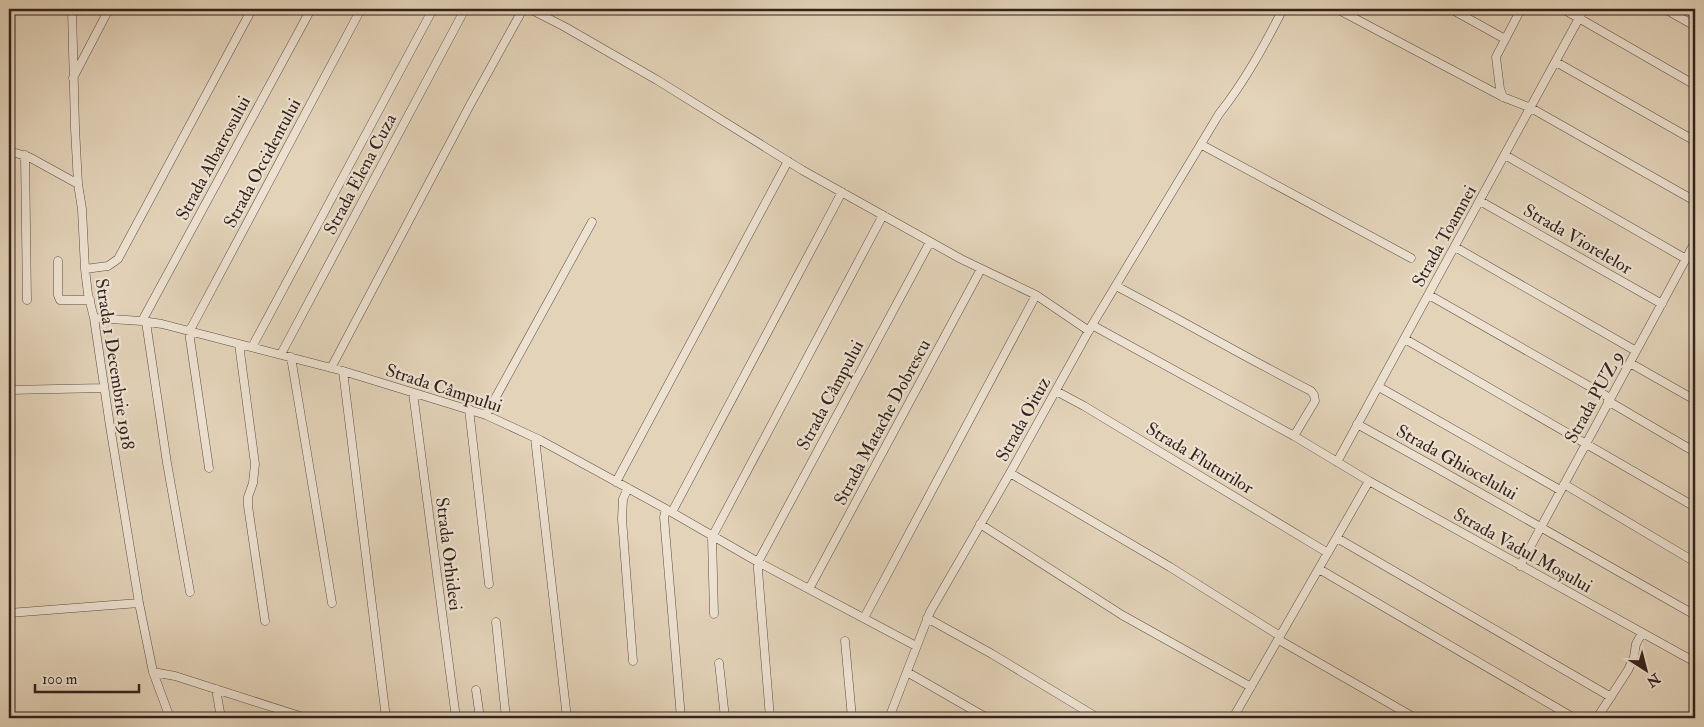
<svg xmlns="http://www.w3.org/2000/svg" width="1704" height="727" font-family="'IM FELL Double Pica',serif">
	<rect width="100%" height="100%" fill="#e3d3b9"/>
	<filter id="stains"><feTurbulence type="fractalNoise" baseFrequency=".004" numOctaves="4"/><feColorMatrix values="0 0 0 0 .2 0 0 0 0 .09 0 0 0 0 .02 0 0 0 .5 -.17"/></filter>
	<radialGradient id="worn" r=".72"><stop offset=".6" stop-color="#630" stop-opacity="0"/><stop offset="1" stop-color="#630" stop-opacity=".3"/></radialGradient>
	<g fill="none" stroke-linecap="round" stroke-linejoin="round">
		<g stroke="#5f4f44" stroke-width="9">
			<path id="street" d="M 72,9 L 75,128 L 78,184 L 82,209 L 85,269 L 88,294 L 94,318 L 110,426 L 139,603 L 153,672 L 170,718
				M 530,9 L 565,27 L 657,80 L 802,170 L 961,259 L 1036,295 L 1089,331
				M 1337,9 L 1503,97 L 1531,108 L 1695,201
				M 1451,9 L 1505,39
				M 1563,9 L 1695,85
				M 1665,9 L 1695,26
				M 1556,62 L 1695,141
				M 73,78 L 109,9
				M 1503,97 L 1500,89 L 1496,57 L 1521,9
				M 1202,145 L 1411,258
				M 9,151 L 29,157 L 78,184
				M 25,155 L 27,300
				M 1505,155 L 1686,259
				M 1480,201 L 1662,304
				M 1455,247 L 1636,351
				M 58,261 L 58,295 L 60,300 L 90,300
				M 85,269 L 108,266 L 118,259 L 252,9
				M 1116,286 C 1181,320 1245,357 1311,391 L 1314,395 L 1315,401 L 1294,436
				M 1429,295 L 1610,398
				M 94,318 L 142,321 L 162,324 L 343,371 L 486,415 L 540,440 L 666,509 L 758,562 L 916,646
				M 142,321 L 311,9
				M 146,322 L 167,463 L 190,592
				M 1092,325 L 1294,436 L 1369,481 L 1695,662
				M 1405,339 L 1695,507
				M 239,344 L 255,464 L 253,483 L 248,497 L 248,506 L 265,621
				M 252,347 L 433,9
				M 281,354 L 465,9
				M 291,357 L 332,603
				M 1630,363 L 1695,400
				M 331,368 L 470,105 L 523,9
				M 343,371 L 386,718
				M 1379,387 L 1560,490
				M 9,390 L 104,388
				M 1056,391 L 1084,406 L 1328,553
				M 413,393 L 456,718
				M 1608,401 L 1695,452
				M 469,409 L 489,584
				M 486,415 L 592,222
				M 1357,424 L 1433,466 L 1695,615
				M 535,438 L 567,718
				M 1337,462 L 1584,9
				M 209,468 L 189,332 L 361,9
				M 1010,473 L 1170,567 L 1280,636
				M 616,482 L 788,161
				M 1564,484 L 1695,562
				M 628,488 L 623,499 L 622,519 L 633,661
				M 666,509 L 664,517 L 681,718
				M 672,512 L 842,192
				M 980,524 L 1122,615 L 1251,687
				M 1337,538 L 1611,697
				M 1520,566 L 1695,242
				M 1319,569 L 1574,718
				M 809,589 L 981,269
				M 9,613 L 139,603
				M 714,614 L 712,537 L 883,215
				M 864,618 L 1036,295
				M 927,618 L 992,654 L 1098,718
				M 496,622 L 506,718
				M 1279,640 L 1415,718
				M 845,641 L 852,718
				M 719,663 L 725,718
				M 153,672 L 175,676 L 306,718
				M 907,672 L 987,718
				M 216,689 L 221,718
				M 476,690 L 480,718
				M 770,718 L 758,570 L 758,562 L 930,242
				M 889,718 L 930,612 L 1010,473 L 1092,325 L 1219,114 C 1245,81 1264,46 1283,9
				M 1233,718 L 1369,481
				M 1597,718 L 1628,670 L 1634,657 L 1636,644 L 1642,633"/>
		</g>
		<use href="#street" stroke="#ede2d2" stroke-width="8"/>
	</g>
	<g text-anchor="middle" stroke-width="4.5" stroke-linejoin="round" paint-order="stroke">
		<g font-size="18" fill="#33231d" stroke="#ede2d2">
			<text transform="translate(213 158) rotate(-62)" y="6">Strada Albatrosului</text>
			<text transform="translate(262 163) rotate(-62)" y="6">Strada Occidentului</text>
			<text transform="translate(360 174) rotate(-62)" y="6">Strada Elena Cuza</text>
			<text transform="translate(1444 236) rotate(-61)" y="6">Strada Toamnei</text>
			<text transform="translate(1578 239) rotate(30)" y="6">Strada Viorelelor</text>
			<text transform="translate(115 364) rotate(81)" y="6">Strada 1 Decembrie 1918</text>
			<text transform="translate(444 388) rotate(18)" y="6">Strada Câmpului</text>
			<text transform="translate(830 395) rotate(-62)" y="6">Strada Câmpului</text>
			<text transform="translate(1594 397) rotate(-61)" y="6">Strada PUZ 9</text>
			<text transform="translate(1023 419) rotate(-61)" y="6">Strada Oituz</text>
			<text transform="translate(882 422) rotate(-62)" y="6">Strada Matache Dobrescu</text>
			<text transform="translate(1200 458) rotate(31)" y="6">Strada Fluturilor</text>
			<text transform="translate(1457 462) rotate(29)" y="6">Strada Ghiocelului</text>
			<text transform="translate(1523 550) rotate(29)" y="6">Strada Vadul Moșului</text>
			<text transform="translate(449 554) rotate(83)" y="6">Strada Orhideei</text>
		</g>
	</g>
	<rect width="1704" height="727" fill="none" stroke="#e3d3b9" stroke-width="30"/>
	<rect x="10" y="10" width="1684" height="707" fill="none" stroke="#33231d" stroke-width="2.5"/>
	<rect x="15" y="15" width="1674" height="697" fill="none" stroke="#33231d"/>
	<g transform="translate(1646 670) rotate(144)" stroke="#ede2d2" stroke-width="4" paint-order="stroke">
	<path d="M0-4L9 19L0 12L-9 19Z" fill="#33231d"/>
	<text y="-8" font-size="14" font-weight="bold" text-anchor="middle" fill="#33231d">N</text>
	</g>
	<path d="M35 684v8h104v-8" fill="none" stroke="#33231d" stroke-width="2.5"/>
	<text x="42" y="684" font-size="15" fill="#33231d" stroke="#ede2d2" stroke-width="4" paint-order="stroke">100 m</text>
	<rect width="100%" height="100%" filter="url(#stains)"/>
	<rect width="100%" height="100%" fill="url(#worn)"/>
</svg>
